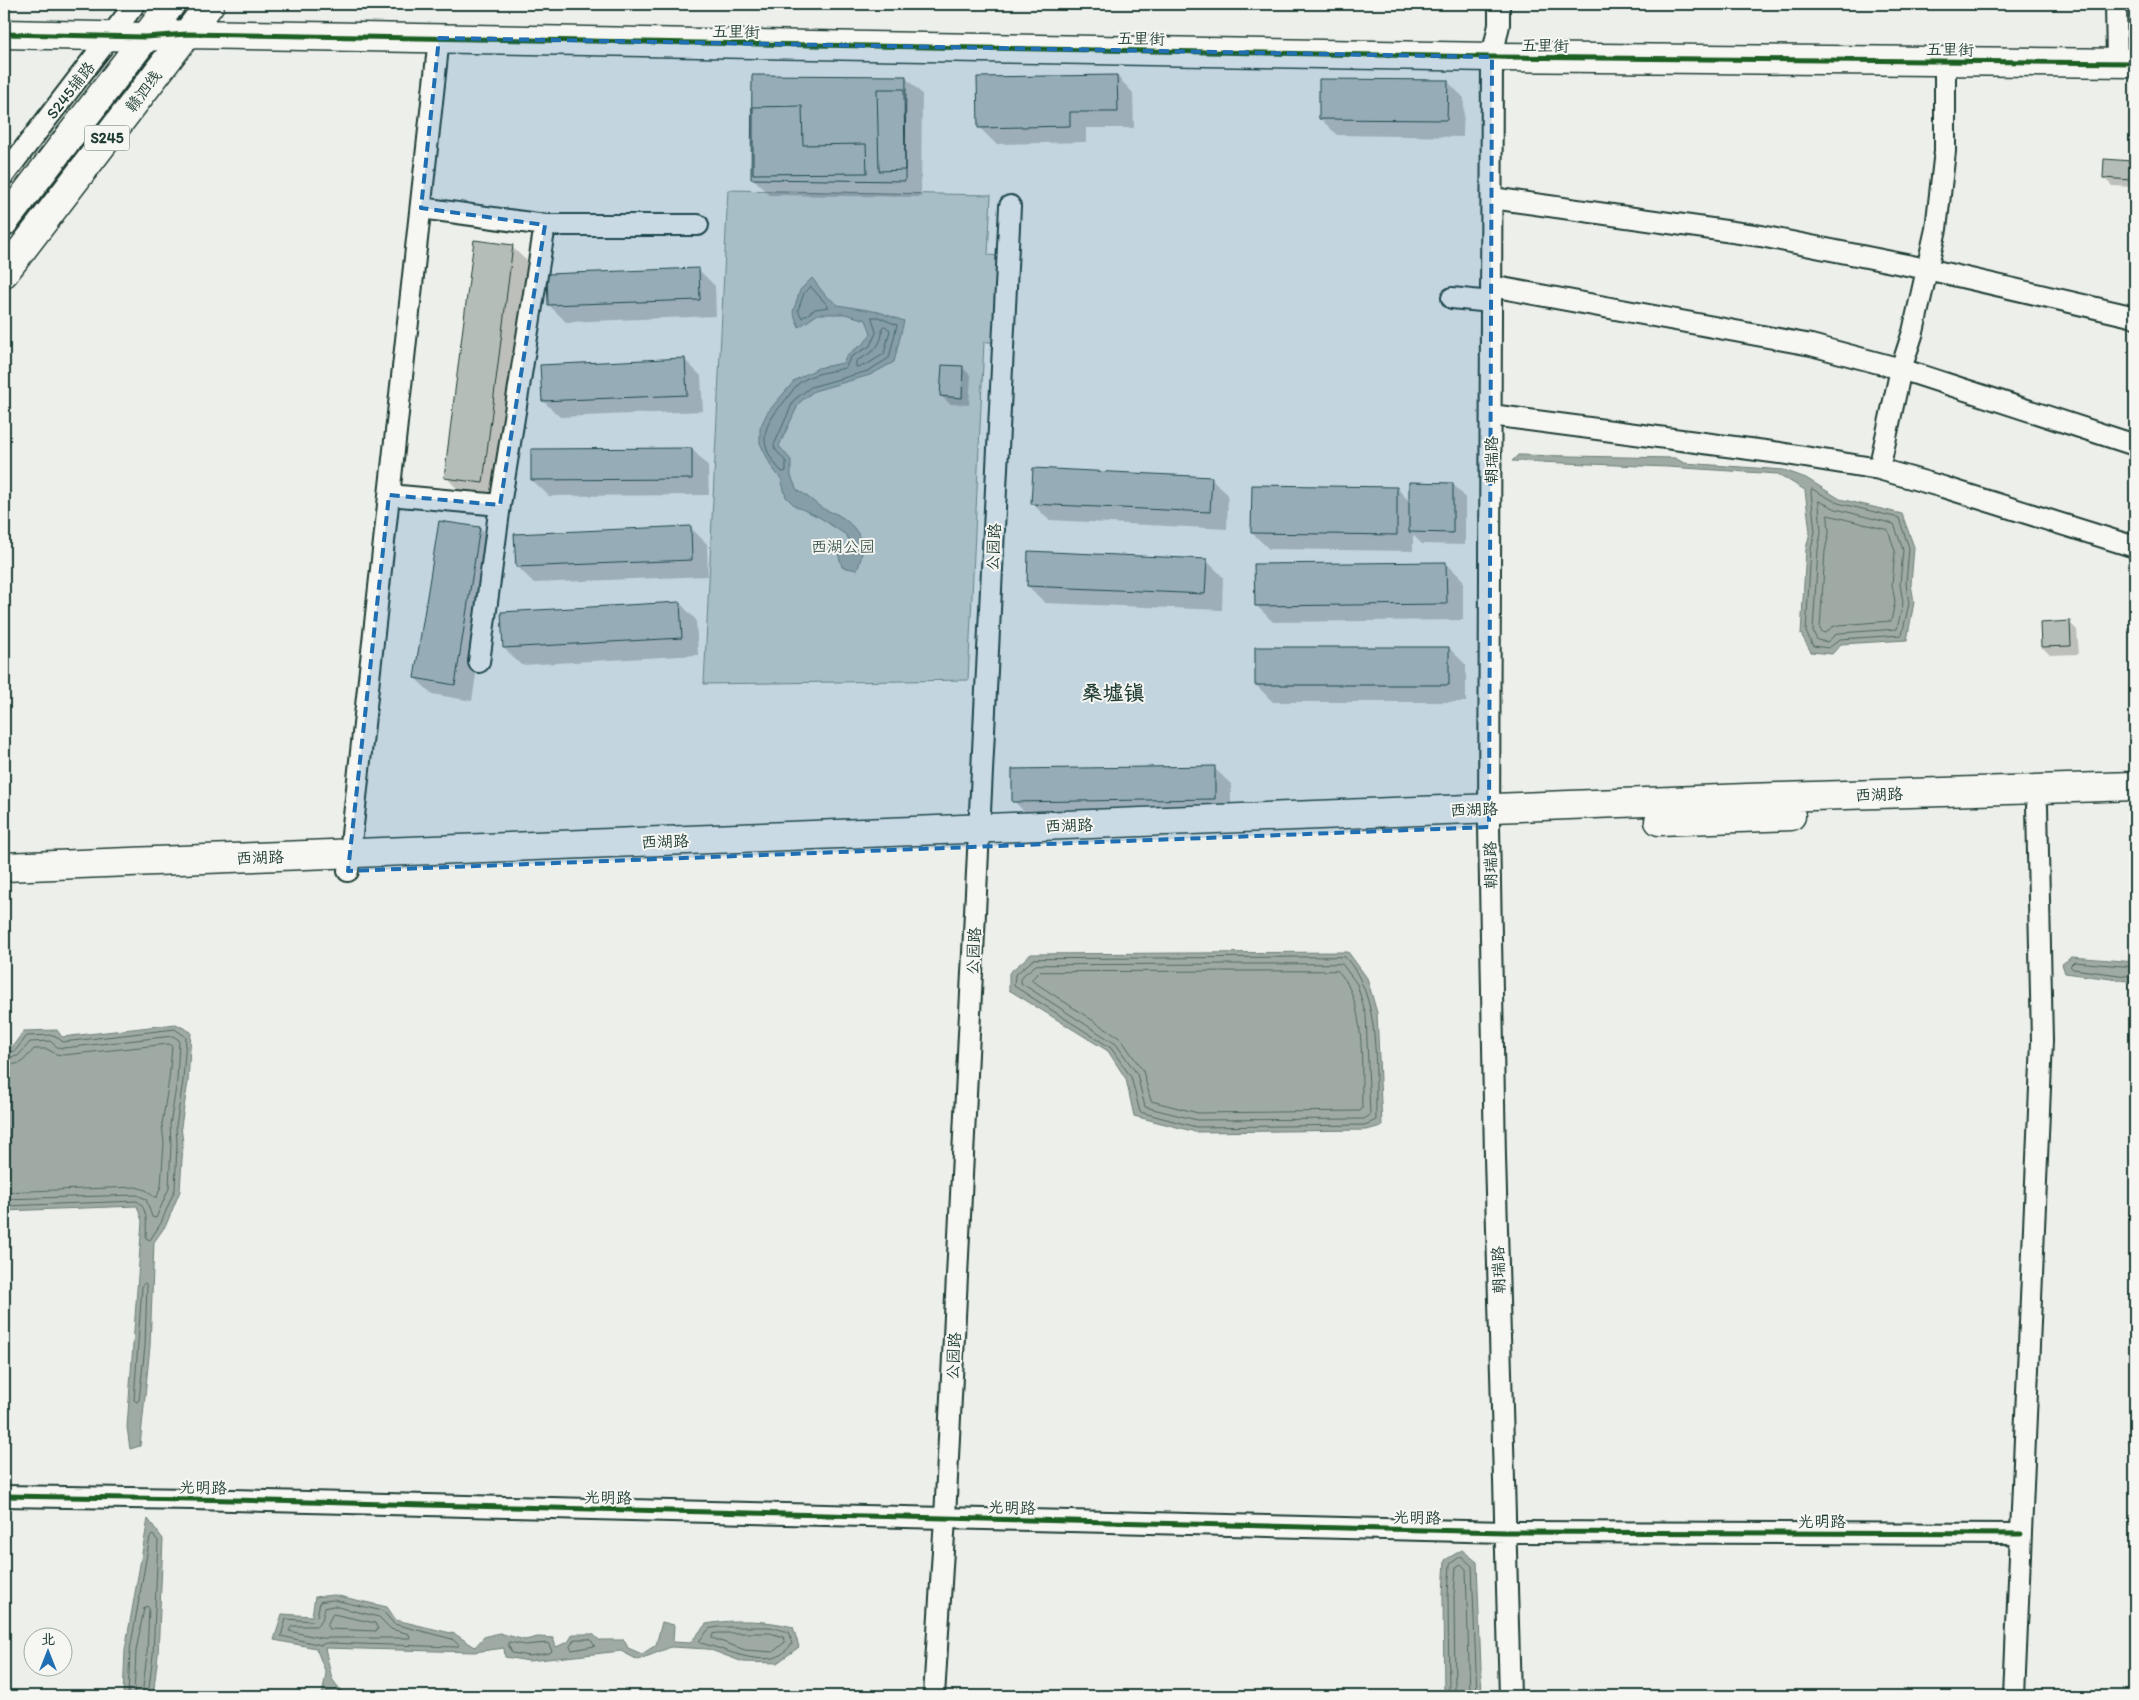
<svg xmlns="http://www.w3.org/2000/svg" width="2139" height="1700" font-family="Itim,'LXGW WenKai TC',sans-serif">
	<rect width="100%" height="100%" fill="#edefea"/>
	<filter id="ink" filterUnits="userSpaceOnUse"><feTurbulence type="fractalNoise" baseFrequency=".02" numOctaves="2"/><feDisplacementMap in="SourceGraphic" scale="10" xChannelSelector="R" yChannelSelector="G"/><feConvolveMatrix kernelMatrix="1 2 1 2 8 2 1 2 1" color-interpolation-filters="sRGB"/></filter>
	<g filter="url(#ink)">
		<path fill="#cbd2cc" stroke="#758880" d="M 728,190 L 991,195 L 988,255 L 1000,256 L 995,342 L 984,342 L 968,680 L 704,684 Z"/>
		<path fill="#9faaa4" stroke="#6c7e77" d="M 812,278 L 825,295 L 838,305 L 879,312 L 904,321 L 894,362 L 870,375 L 814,391 L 799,403 L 779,446 L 791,460 L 791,476 L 797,490 C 807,495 813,502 822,508 C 828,512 835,512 840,516 C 862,530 867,547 857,570 L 842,567 L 837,549 L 853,546 L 846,535 L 819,517 L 795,506 L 786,497 L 781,479 L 771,466 L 760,443 L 760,428 L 767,413 L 795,380 L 818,368 L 843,363 C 850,347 864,349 871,333 L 866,320 L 845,314 L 818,314 L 799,327 L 793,312 L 800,290 Z
			M 1518,455 L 1675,458 L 1684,463 L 1784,470 L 1806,478 L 1840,499 L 1902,514 L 1914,547 L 1911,584 L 1914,602 L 1907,640 L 1841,644 L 1832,654 L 1811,652 L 1801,634 L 1806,549 L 1810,532 L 1805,490 L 1778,474 L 1668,467 L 1512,461 Z
			M 1348,952 L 1367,978 L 1377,1013 L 1382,1126 L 1366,1130 L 1196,1132 L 1134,1116 L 1126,1079 L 1108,1051 L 1009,990 L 1009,973 L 1031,954 Z
			M 2072,957 L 2135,962 L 2135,982 L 2065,973 L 2062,964 Z
			M 176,1024 L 191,1032 L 188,1082 L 181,1126 L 183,1143 L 180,1191 L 166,1225 L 154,1242 L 150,1346 L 140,1446 L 130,1449 L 127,1427 L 142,1221 L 137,1206 L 4,1211 L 4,1047 L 12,1047 L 24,1031 L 57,1030 L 62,1037 Z
			M 148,1519 L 163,1539 L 158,1655 L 153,1696 L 123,1696 L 125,1650 Z
			M 1462,1550 L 1477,1562 L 1482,1696 L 1444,1696 L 1443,1594 L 1445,1560 Z
			M 334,1595 L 387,1607 L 396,1620 L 455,1634 L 475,1647 L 484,1637 L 499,1633 L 525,1640 L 538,1637 L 553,1638 L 556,1647 L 568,1642 L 573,1634 L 593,1634 L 599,1640 L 624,1640 L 628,1648 L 642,1654 L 656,1645 L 662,1622 L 674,1625 L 673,1642 L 690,1643 L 706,1624 C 734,1619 766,1620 793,1627 L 799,1647 L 777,1663 L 743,1662 L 708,1649 L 671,1647 L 638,1660 L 621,1651 L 529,1661 L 505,1657 L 504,1648 L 474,1652 L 325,1648 L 332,1679 L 345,1696 L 322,1696 L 326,1673 L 316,1648 L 274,1640 L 282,1614 L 312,1616 L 315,1597 Z"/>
		<path fill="#0003" d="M 439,4 L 458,4 L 457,9 L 441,6 Z
			M 1117,76 L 1133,93 L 1134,128 L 1086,128 L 1086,142 L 996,144 L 979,127 Z
			M 905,77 L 922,94 L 921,197 L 769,195 L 753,178 Z
			M 1447,81 L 1464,98 L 1463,137 L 1337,135 L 1320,118 Z
			M 2132,162 L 2135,166 L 2135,187 L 2112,186 L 2104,178 Z
			M 512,247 L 529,263 L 499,499 L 462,494 L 446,477 Z
			M 698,269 L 715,286 L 716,316 L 566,322 L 549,305 Z
			M 685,360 L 701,376 L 703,411 L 560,417 L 543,401 Z
			M 963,368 L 971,376 L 969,405 L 950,404 L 941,396 Z
			M 692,449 L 708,466 L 709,495 L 549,496 L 532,480 Z
			M 1211,478 L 1228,495 L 1227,529 L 1049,520 L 1032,503 Z
			M 1453,484 L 1465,497 L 1465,545 L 1422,544 L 1413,535 L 1413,551 L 1269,549 L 1252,533 L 1397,488 L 1410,502 Z
			M 690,527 L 707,544 L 708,576 L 534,583 L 517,566 Z
			M 480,528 L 496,545 L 472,701 L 432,694 L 415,678 Z
			M 1206,560 L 1223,577 L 1222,610 L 1045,603 L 1028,586 Z
			M 1446,563 L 1463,580 L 1463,620 L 1273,622 L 1256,605 Z
			M 680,603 L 696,620 L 698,655 L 521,665 L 504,648 Z
			M 2069,622 L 2077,630 L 2079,654 L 2050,655 L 2042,647 Z
			M 1449,648 L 1466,665 L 1466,702 L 1273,702 L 1256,685 Z
			M 1214,768 L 1231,784 L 1231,816 L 1030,818 L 1014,801 Z"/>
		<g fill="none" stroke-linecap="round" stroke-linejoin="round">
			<path stroke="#526961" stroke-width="1" d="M 811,287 L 829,307 L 815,309 L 802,318 L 798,310 L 804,293 Z
				M 872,317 L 878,317 L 897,325 L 889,358 L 868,371 L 811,387 L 794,400 L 774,445 L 775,449 L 786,462 L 786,471 L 782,472 C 757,445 761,428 784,402 C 788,397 793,389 798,384 C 811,373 829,372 845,368 L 851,357 L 870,346 L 876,333 Z
				M 885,326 L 890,330 L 884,354 L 866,365 L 856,367 L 856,361 C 870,354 884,346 882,328 Z
				M 1812,489 L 1838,503 L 1899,518 L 1909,548 L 1906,584 L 1909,603 L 1902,635 L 1840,639 L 1829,648 L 1813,646 L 1806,632 L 1811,549 L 1815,532 L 1811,492 Z
				M 1819,501 L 1836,509 L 1894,524 L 1903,550 L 1900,584 L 1903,603 L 1897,629 L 1840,633 L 1835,635 L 1827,642 L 1817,640 L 1813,631 L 1818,550 L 1821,533 Z
				M 1828,515 L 1888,530 L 1895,551 L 1892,584 L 1895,602 L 1891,621 L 1839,625 L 1832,627 L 1825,633 L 1822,632 L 1820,629 L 1825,551 L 1829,533 Z
				M 1345,957 C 1382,996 1375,1069 1376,1120 L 1365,1125 L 1196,1127 L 1140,1112 L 1131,1077 L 1111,1048 L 1014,986 L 1015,975 L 1034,959 Z
				M 1342,964 L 1357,984 L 1366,1015 L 1370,1115 L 1364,1119 L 1197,1120 L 1145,1107 L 1137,1074 L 1116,1044 L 1021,983 L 1021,977 L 1036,965 Z
				M 2135,967 L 2074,962 L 2070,966 L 2073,969 L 2135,977
				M 1338,971 C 1367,1001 1361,1069 1362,1109 L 1360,1111 L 1198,1113 L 1151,1101 L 1143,1071 L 1121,1039 L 1031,980 L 1039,972 Z
				M 4,1052 L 15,1051 L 27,1036 L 54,1035 L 63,1042 L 175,1029 L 186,1037 L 183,1081 L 176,1126 L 177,1143 L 175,1189 L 161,1223 L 150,1240 L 146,1238 C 146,1226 149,1209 137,1201 L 4,1206
				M 4,1058 L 18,1056 L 30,1042 L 50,1041 L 57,1047 L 63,1048 L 173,1036 L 179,1040 L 177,1081 L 170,1125 L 171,1143 L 169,1188 L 156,1218 L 152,1217 L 146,1199 L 137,1195 L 4,1199
				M 4,1066 L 21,1063 L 34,1049 L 47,1049 L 56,1054 L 64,1055 L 169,1044 L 172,1046 L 169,1080 L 162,1124 L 164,1143 L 161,1186 L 157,1197 L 154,1197 L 146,1190 L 136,1187 L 4,1192
				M 145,1283 L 147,1286 L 145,1346 L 139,1400 L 137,1402 L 134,1400 L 142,1286 Z
				M 334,1600 L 383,1611 L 394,1624 L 452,1639 L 459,1645 L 457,1647 L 326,1643 L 321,1645 L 281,1636 L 286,1619 L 313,1621 L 317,1617 L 320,1602 Z
				M 334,1606 L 379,1617 L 391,1629 L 409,1634 L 410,1638 L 321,1638 L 289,1631 L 292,1626 L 316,1626 L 322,1620 L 325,1608 Z
				M 333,1614 L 375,1623 L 378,1629 L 376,1631 L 329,1629 L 327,1626 Z
				M 718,1627 L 770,1627 L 789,1632 L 792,1644 C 788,1649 780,1657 773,1658 C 748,1662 723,1648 700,1643 L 700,1640 L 709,1629 Z
				M 719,1633 L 770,1633 L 783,1637 L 785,1642 L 773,1652 L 745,1650 L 712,1638 L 713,1634 Z
				M 575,1639 L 590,1639 L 595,1646 L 572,1650 L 570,1647 Z
				M 509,1642 L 525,1645 L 548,1643 L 552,1651 L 550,1653 L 529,1656 L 512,1653 L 508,1644 Z
				M 128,1696 L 130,1650 L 150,1537 L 153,1535 L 158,1541 L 153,1655 L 148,1696
				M 134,1696 L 136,1651 L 144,1608 L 147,1606 L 149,1608 L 147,1654 L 142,1696
				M 1449,1696 L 1448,1594 L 1450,1564 L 1461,1556 L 1472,1566 L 1477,1696
				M 1455,1696 L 1454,1595 L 1456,1567 L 1461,1564 L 1466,1569 L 1470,1696"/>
		</g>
		<path fill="#b4bdb8" stroke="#1f3d34" d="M 752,75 L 906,76 L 905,181 L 751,179 Z
			M 1117,75 L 1118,112 L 1070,112 L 1070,126 L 978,128 L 977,77 Z
			M 1319,79 L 1448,80 L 1447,120 L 1319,119 Z
			M 877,89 L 904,89 L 905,170 L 879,171 Z
			M 802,106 L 803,145 L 866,144 L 867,173 L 753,174 L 753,107 Z
			M 2104,159 L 2132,161 L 2131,180 L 2103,178 Z
			M 474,240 L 513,245 L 483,483 L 444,478 Z
			M 699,268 L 700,300 L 548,305 L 547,274 Z
			M 685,358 L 687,395 L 542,401 L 540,365 Z
			M 942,365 L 963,366 L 962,398 L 940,396 Z
			M 692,448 L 692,479 L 531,480 L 531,449 Z
			M 1033,468 L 1212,477 L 1210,512 L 1031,504 Z
			M 1409,482 L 1453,483 L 1453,533 L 1409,532 Z
			M 1252,485 L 1397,487 L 1397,535 L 1251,533 Z
			M 439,521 L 480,527 L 455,685 L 414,678 Z
			M 691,526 L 692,560 L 516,567 L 514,534 Z
			M 1028,551 L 1207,559 L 1205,594 L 1027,586 Z
			M 1446,562 L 1447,604 L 1255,606 L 1254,564 Z
			M 680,602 L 682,638 L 503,648 L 501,612 Z
			M 2070,621 L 2071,646 L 2041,647 L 2040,623 Z
			M 1255,647 L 1449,647 L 1449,685 L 1255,685 Z
			M 1215,766 L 1215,799 L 1012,802 L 1012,769 Z"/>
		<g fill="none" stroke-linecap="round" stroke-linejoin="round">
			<g stroke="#1f3d34" stroke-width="24">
				<path id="street" d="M 1499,4 L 1499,25 L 1492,57 L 1489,827 L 1495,1157 L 1510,1696
					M 2116,4 L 2117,63
					M 4,175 L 135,4
					M 1492,198 L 1761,236 L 1927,269 L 2135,317
					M 421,208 L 545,225 L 698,225
					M 1491,286 L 1811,345 L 1901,369 L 2135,445
					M 1452,298 L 1491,302
					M 1491,415 L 1780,453 L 1879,469 L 1943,487 L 2135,547
					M 1879,469 L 1901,369 L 1913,332 L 1936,229 L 1945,151 L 1945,61
					M 389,495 L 500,505
					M 479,662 L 500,505 L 545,225
					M 348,871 L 439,38
					M 4,1496 L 192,1499 L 1505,1532 L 2021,1534
					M 934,1696 L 945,1518 L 1010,206
					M 2014,1696 L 2042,1041 L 2037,806"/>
			</g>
			<g stroke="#1f3d34" stroke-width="31">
				<path id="secondary" d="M 4,34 L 145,37 L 187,34 L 1492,57 L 2135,63
					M 1659,821 L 1791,816
					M 4,867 L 1747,798 L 2135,786"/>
			</g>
			<g stroke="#1f3d34" stroke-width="31">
				<path id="primary" d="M 4,222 L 171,4
					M 4,273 L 210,4"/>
			</g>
			<use href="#street" stroke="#f6f6f2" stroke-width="20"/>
			<use href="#secondary" stroke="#f6f6f2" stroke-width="28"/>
			<use href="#primary" stroke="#f6f6f2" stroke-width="28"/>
			<g stroke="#f6f6f2" stroke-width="8">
				<path id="cycleway" d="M 4,34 L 145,37 L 187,34 L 1492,57 L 2135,63
					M 4,1496 L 192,1499 L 1505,1532 L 2021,1534"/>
			</g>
			<use href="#cycleway" stroke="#1b5e20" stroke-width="5"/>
		</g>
	</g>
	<path fill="#1f6fb2" fill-opacity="0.2" stroke="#1f6fb2" stroke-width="4" stroke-dasharray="10 6" stroke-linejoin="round" d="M 439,38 L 1492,57 L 1489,827 L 348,871 L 389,495 L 500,505 L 545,225 L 421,208 Z"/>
	<g text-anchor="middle" stroke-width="4" stroke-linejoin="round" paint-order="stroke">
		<rect fill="#f6f6f2" stroke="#60746d" stroke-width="1" x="84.5" y="125.5" width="45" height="25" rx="4"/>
		<g font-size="15" font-weight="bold" fill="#1f3d34">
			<text x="107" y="143">S245</text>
		</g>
		<g font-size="16" fill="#1f3d34" stroke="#f6f6f2">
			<text transform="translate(736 31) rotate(1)" y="6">五里街</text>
			<text transform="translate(1141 38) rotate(1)" y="6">五里街</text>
			<text transform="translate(1545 45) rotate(1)" y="6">五里街</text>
			<text transform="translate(1950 49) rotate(1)" y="6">五里街</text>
			<text transform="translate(70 90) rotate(-52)" y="6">S245辅路</text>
			<text transform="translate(143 91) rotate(-53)" y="6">赣泗线</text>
			<text transform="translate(1491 460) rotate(-90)" y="6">朝瑞路</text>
			<text transform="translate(993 547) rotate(-87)" y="6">公园路</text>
			<text transform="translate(1879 794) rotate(-2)" y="6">西湖路</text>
			<text transform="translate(1474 809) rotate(-2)" y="6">西湖路</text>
			<text transform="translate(1069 825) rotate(-2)" y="6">西湖路</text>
			<text transform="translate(665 841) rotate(-2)" y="6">西湖路</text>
			<text transform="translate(260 857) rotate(-2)" y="6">西湖路</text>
			<text transform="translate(1490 865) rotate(-91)" y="6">朝瑞路</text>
			<text transform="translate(973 951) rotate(-87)" y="6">公园路</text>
			<text transform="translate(1498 1270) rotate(-92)" y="6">朝瑞路</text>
			<text transform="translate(953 1356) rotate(-87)" y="6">公园路</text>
			<text transform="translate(203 1487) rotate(1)" y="6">光明路</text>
			<text transform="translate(608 1497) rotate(1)" y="6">光明路</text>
			<text transform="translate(1012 1507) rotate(2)" y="6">光明路</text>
			<text transform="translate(1417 1517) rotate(1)" y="6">光明路</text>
			<text x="1822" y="1527">光明路</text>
		</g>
		<g font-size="16" fill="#415b52" stroke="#f6f6f2">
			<text x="843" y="552">西湖公园</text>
		</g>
		<g font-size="21" font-weight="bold" fill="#1f3d34" stroke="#f6f6f2">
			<text x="1113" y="700">桑墟镇</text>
		</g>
	</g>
	<rect width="2139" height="1700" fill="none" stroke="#f6f6f2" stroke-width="20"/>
	<rect x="10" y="10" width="2119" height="1680" fill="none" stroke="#1f3d34" stroke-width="2" filter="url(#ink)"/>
	<g transform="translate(48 1652)"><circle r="24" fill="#f6f6f2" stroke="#a0aca6"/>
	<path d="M0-4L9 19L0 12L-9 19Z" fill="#1f6fb2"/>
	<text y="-8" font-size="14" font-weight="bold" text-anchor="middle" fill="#1f3d34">北</text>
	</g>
</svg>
